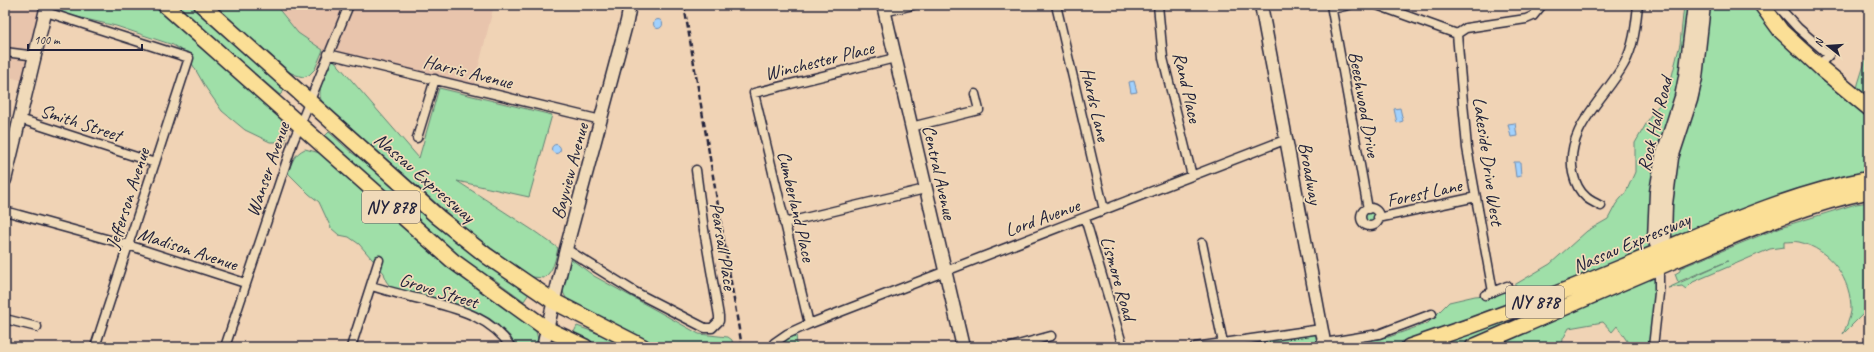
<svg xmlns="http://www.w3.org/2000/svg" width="1874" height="352" font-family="Caveat,sans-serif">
	<rect width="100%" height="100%" fill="#f0d3b5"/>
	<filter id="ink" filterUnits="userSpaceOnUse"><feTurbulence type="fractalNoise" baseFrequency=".025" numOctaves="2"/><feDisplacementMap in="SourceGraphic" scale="8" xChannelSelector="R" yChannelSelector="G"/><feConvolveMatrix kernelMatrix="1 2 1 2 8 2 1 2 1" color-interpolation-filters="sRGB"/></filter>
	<g filter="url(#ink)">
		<path fill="#e8c4ac" d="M 5,5 L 47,5 L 28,82 L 5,76 Z
			M 277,5 L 494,5 L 473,89 L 328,54 L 298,33 Z"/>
		<path fill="#9fdfa8" stroke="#608072" d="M 52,5 L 153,5 L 177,24 L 265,103 L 285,123 L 288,130 L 284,145 L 278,142 L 270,142 L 245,130 L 222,111 L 206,88 L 186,53 L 173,45 L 116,26 L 68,15 Z
			M 171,5 L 196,5 L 287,87 L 280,95 C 245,64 207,35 171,5 Z
			M 214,5 L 273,5 L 277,7 L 298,33 L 323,50 L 315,69 L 309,75 L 303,77 L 296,75 L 287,71 L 264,51 Z
			M 1684,5 L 1693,5 L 1653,254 L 1406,347 L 1327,347 L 1327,344 L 1389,337 L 1428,323 L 1449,302 L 1475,296 L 1499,294 L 1550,264 L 1587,231 L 1608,219 L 1616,204 L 1626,192 L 1635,172 L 1635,143 L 1653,112 L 1667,96 L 1680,44 Z
			M 1706,5 L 1764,5 L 1856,97 L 1858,84 L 1869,49 L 1869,178 L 1663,248 L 1666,198 Z
			M 333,59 L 419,158 L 439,88 L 552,115 L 529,197 L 457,181 L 534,231 L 558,248 C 555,260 554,270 544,278 L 532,277 L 471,234 L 322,102 C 315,89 328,71 333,59 Z
			M 329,132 L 352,153 L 373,167 L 530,292 L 524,301 L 494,279 L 476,271 L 433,238 L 322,139 Z
			M 305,149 L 320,153 L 417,241 L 535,328 L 538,339 L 536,347 L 515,347 L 510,336 L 489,319 L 465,307 L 392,289 L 386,281 L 384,273 L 359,244 L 349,237 L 339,235 L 331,228 L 319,202 L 309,194 L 288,173 C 292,162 294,154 305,149 Z
			M 1869,202 L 1869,308 L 1843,334 C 1846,327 1850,318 1851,311 C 1852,280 1830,249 1799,242 C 1795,241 1789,242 1784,242 L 1784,247 L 1770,249 L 1693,282 L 1686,289 L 1682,286 L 1668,288 L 1728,261 L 1678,282 L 1675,274 L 1680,271 L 1680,268 L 1781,227 L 1856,204 Z
			M1362 217a7 7 0 1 1 14 0a7 7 0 1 1-14 0Z
			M 571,259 L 594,276 L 699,334 L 728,337 L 732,340 L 733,347 L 647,347 L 569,304 L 562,290 Z
			M 1657,275 L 1652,347 L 1631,347 L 1617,326 L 1612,332 L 1603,322 L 1569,328 L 1563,339 L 1562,347 L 1481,347 Z
			M 1558,299 L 1561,306 L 1468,347 L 1428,347 Z
			M 577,326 L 636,347 L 593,347 L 572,336 Z
			M 1319,332 L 1322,347 L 1213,347 Z
			M 796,333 L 797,347 L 769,347 Z
			M 556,338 L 582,347 L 548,347 L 552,340 Z"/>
		<path fill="#a1d1fd" stroke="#6e8baf" d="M653.5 24a4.5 4.5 0 1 1 9 0a4.5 4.5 0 1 1-9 0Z
			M 1134,81 L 1137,92 L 1131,93 L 1129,82 Z
			M 1400,108 L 1403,121 L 1397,123 L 1394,109 Z
			M 1515,123 L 1517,136 L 1511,137 L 1508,124 Z
			M551.5 149a4.5 4.5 0 1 1 9 0a4.5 4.5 0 1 1-9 0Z
			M 1514,162 L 1520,162 L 1521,176 L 1516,177 Z"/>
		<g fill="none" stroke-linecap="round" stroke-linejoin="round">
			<g stroke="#22223b" stroke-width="11">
				<path id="street" d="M 1056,5 L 1104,210
					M 1158,5 L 1163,58 L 1192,176
					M 1331,5 L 1368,209
					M 1377,5 L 1457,34
					M 1777,5 L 1798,28 L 1829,55 L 1819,65
					M 1332,9 L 1349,5
					M 46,12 L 189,58 L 95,347
					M 884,12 L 913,5
					M 1457,34 L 1467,148 L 1493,292
					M 1457,34 L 1466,28 L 1526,19 L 1533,16 L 1542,5
					M 5,52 L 36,56
					M 328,54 L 601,120
					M 20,119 L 155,163
					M 911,127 L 979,110 L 975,94
					M 417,138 L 435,79
					M 1601,206 C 1596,203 1590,201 1586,197 C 1579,191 1575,182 1573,173 C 1564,129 1605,99 1624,64 C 1634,47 1636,24 1638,5
					M1361 217a9 9 0 1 1 18 0a9 9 0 1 1-18 0Z
					M 5,211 L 128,245 L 245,283
					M 1085,218 L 1123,347
					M 1378,218 L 1476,197
					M 784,223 L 925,189
					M 1202,243 L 1223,343
					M 566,249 L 635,292 L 705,328 L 712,328 L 719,321 L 719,316 L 704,230 L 696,170
					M 371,286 C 389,291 406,296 424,300 C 458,309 490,316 511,347
					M 1485,295 L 1507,286
					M 5,319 L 37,327
					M 809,324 L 754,93 L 895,58
					M 774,343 L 787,334 L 809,324 L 1287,139
					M 1324,343 L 1379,334 L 1432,314
					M 225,347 L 293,142 L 349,5
					M 351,347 L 379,260
					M 1011,347 L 1051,336
					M 1195,347 L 1321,329
					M 1653,347 L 1659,293 L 1659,266"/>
			</g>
			<g stroke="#22223b" stroke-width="15">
				<path id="secondary" d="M 883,5 L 963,347
					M 1261,5 L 1325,347
					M 5,180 L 47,5
					M 1659,251 L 1654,239 L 1656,192 L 1662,156 L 1681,97 L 1685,77 L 1694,5
					M 1659,257 L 1659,251 L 1665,236 L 1666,204 L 1672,158 L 1691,100 L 1696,78 L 1704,5
					M 543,347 L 566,249 L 627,21 L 630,5"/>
			</g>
			<g stroke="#22223b" stroke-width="18">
				<path id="highway" d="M 165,5 L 453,261 L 547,329 L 585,347
					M 202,5 L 438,217 L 487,256 L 553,301 L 643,347
					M 1762,5 L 1781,31 L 1822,69 L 1869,108
					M 1409,347 C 1482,323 1554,296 1625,266 C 1705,233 1783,195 1869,179
					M 1473,347 C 1550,314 1626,280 1704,248 C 1758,225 1811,203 1869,191"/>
			</g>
			<use href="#street" stroke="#f0dab9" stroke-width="8"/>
			<use href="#secondary" stroke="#f0dab9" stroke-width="12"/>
			<use href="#highway" stroke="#fbdf96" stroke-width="15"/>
			<path stroke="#22223b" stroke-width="2.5" stroke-dasharray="6 3" stroke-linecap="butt" d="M 684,5 L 742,347"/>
		</g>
	</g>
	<g text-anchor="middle" stroke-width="3.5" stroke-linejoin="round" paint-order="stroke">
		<g fill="#f0dab9" stroke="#605961" stroke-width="1">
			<rect x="362" y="191" width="58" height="32" rx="3"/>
			<rect x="1506" y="286" width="58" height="32" rx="3"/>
		</g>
		<g font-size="18" font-weight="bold" fill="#22223b">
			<text x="391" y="213">NY 878</text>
			<text x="1535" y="308">NY 878</text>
		</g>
		<g font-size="19" fill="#22223b" stroke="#f0dab9">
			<text transform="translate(819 60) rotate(-14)" y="7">Winchester Place</text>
			<text transform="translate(468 71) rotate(14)" y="7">Harris Avenue</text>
			<text transform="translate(1188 87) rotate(77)" y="7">Rand Place</text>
			<text transform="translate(1096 104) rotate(77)" y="7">Hards Lane</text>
			<text transform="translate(1365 104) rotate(80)" y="7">Beechwood Drive</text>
			<text transform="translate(81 122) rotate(18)" y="7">Smith Street</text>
			<text transform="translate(1654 124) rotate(-76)" y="7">Rock Hall Road</text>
			<text transform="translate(1489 161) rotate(82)" y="7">Lakeside Drive West</text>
			<text transform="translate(267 169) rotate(-71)" y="7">Wanser Avenue</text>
			<text transform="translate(569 171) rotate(-75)" y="7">Bayview Avenue</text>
			<text transform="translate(940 172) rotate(77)" y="7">Central Avenue</text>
			<text transform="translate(1311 173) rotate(80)" y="7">Broadway</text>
			<text transform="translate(425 177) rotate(41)" y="7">Nassau Expressway</text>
			<text transform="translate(1424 192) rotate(-12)" y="7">Forest Lane</text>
			<text transform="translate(127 198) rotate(-72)" y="7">Jefferson Avenue</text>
			<text transform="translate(797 206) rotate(77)" y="7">Cumberland Place</text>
			<text transform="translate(1042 217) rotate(-20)" y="7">Lord Avenue</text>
			<text transform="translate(1631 242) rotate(-23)" y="7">Nassau Expressway</text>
			<text transform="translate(724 246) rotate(81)" y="7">Pearsall Place</text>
			<text transform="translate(188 248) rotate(18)" y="7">Madison Avenue</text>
			<text transform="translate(1119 278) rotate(74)" y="7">Lismore Road</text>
			<text transform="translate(439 290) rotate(17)" y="7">Grove Street</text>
		</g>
	</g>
	<rect width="1874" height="352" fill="none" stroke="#f0dab9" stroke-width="20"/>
	<rect x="10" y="10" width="1854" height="332" fill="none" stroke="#22223b" stroke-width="1.5" filter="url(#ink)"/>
	<g transform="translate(1828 46) rotate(287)" stroke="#f0dab9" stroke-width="3" paint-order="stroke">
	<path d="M0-3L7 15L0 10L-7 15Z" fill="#22223b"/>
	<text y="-6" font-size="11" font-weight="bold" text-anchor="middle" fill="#22223b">N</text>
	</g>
	<path d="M28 44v6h114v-6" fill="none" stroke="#22223b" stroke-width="2"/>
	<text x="34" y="44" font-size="12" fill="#22223b" stroke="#f0dab9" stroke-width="3" paint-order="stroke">100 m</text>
</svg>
